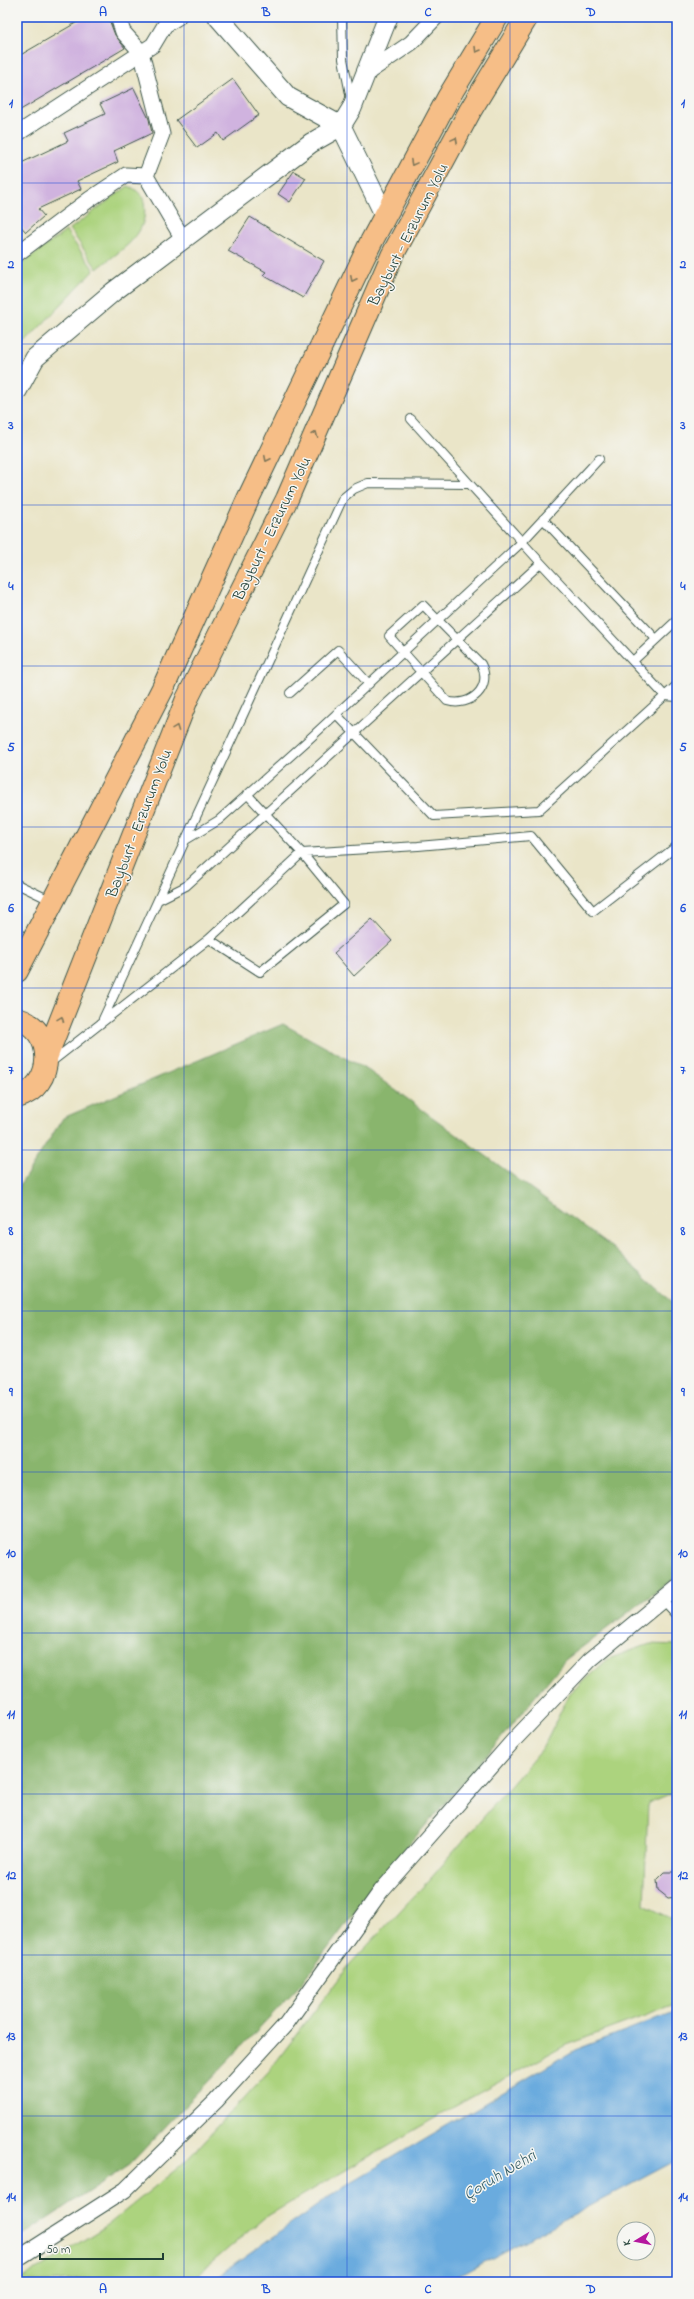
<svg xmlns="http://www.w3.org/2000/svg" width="694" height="2299" font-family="'Indie Flower',sans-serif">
	<rect width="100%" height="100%" fill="#f6f6f2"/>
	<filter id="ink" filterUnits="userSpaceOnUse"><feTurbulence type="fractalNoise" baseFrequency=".025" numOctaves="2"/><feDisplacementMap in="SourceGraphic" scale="8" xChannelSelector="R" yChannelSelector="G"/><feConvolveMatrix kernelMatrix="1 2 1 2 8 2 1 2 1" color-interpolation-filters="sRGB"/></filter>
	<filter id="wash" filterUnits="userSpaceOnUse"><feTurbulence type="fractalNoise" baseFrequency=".012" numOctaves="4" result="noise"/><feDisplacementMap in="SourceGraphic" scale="16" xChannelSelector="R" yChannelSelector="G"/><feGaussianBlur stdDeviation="0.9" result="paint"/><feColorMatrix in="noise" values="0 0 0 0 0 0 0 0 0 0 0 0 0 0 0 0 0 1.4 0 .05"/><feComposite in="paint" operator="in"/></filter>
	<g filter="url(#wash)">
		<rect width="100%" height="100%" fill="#eae5c8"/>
		<path fill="#acd37e" stroke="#668859" d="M 128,186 C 135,188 143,195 144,202 C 150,236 120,250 97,269 L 70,229 Z
			M 66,231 L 94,270 L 17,351 L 17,267 Z
			M 650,1644 L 677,1645 L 677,1791 L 648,1803 L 644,1905 L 677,1921 L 677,2004 L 566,2045 L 452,2108 L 264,2218 L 189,2282 L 115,2282 L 100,2277 L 52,2282 L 17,2282 L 109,2224 L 185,2162 L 269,2071 L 350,1964 L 432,1877 L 542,1749 L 570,1693 L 608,1659 Z"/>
		<path fill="#89b56d" stroke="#547950" d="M 283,1024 L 369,1071 L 610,1246 L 677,1306 L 677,1576 L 565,1660 L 498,1742 L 385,1872 L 302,1983 L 129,2165 L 17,2239 L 17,1190 L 63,1118 Z"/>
		<path fill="#6babde" stroke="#457489" d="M 677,2011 L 677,2160 L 447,2282 L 210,2282 L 346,2185 L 575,2050 Z"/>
		<g id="blocks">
			<path fill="#d0b3df" d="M 86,17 L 108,17 L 115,35 L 125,48 L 17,112 L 17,57 Z
				M 233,79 L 259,115 L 223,141 L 218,133 L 197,148 L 176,120 Z
				M 134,88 L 149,119 L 152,133 L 114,151 L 118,162 L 77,181 L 81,189 L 38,209 L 44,216 L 26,232 L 17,222 L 17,165 L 68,141 L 64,133 L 105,114 L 100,104 Z
				M 294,171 L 306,178 L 290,202 L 278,194 Z
				M 250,217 L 324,261 L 303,298 L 263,275 L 266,272 L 228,251 Z
				M 372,919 L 392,941 L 354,976 L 334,953 Z
				M 665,1872 L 677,1872 L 677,1897 L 668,1898 L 658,1890 L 657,1880 Z"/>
		</g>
	</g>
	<g filter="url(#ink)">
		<use href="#blocks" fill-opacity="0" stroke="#3d564a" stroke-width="1"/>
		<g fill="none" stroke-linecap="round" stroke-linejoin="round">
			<g stroke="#3d564a" stroke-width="10">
				<path id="service" d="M 342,17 L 343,59 L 351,99
					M 411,419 L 541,563 L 665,696 L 677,697
					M 543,519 L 656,639
					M 423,605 L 481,664 C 493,687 471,708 447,701 L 389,636 Z
					M 633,661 L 677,620
					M 290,693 L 338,650 L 369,684
					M 336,714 L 434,816 L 539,810 L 677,685
					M 184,841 L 219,820 L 306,742 L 522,542 L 599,459
					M 17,884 L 52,901
					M 158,900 L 186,886 L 541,563
					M 209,939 L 260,972 L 344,904 L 302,853 L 247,794
					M 103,1019 L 343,498 L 354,489 L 368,483 L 469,484
					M 50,1063 L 209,939 L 302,853 L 418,846 L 531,836 L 593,911 L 677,846
					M 662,1600 L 677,1616"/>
			</g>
			<g stroke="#3d564a" stroke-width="17">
				<path id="minor" d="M 118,17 L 123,32 L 141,52 L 162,134 L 146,176
					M 364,75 L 411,43 L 436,17
					M 17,134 L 153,45 L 165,25 L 178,17
					M 146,176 L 183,239
					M 17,254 L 90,199 L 126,175 L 146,176
					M 17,2259 L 125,2190 L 216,2101 L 286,2024 L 381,1891 L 513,1741 L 590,1660 L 677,1588"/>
			</g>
			<g stroke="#3d564a" stroke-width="21">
				<path id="tertiary" d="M 218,17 L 288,97 L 341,126 L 385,216
					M 17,391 L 35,358 L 113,292 L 311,143 L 341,126 L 352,108 L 388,17"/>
			</g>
			<g stroke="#3d564a" stroke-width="24">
				<path id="trunk" d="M 17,971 L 163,688 L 249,497 L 370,244 L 448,98 L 497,17
					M 17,1019 C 56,1029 56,1087 17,1097
					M 47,1055 L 187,699 L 287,499 L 392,256 L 470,111 L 527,17"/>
			</g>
			<use href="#service" stroke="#fff" stroke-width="8"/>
			<use href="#minor" stroke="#fff" stroke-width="15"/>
			<use href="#tertiary" stroke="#fff" stroke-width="19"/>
			<use href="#trunk" stroke="#f6be87" stroke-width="22"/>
		</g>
		<defs><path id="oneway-chevron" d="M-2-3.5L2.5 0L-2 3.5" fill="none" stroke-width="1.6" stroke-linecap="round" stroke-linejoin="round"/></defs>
		<g stroke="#807759">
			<use href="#oneway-chevron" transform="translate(477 50) rotate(121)"/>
			<use href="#oneway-chevron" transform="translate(455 140) rotate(-62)"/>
			<use href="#oneway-chevron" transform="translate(413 163) rotate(118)"/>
			<use href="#oneway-chevron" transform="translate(353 279) rotate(116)"/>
			<use href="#oneway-chevron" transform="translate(315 434) rotate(-67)"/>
			<use href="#oneway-chevron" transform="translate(267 459) rotate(116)"/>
			<use href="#oneway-chevron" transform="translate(176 728) rotate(-69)"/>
			<use href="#oneway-chevron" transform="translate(61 1019) rotate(-69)"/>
		</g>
	</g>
	<path fill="none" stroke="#1d4ed8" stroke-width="1" stroke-opacity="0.55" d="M 184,17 L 184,2282M 347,17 L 347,2282M 510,17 L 510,2282M 17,183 L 677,183M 17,344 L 677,344M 17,505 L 677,505M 17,666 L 677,666M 17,827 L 677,827M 17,988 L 677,988M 17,1150 L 677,1150M 17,1311 L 677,1311M 17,1472 L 677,1472M 17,1633 L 677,1633M 17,1794 L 677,1794M 17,1955 L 677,1955M 17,2116 L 677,2116"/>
	<g text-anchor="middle" stroke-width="3" stroke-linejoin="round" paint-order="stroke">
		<g font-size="16" fill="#1f3d34" stroke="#f6f6f2">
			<text transform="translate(407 234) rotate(-63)" y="6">Bayburt - Erzurum Yolu</text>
			<text transform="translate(271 528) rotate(-64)" y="6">Bayburt - Erzurum Yolu</text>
			<text transform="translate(138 823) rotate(-69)" y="6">Bayburt - Erzurum Yolu</text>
		</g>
		<g font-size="17" font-style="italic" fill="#365e67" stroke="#f6f6f2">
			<text transform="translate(499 2174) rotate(-31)" y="6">Çoruh Nehri</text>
		</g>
	</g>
	<rect width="694" height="2299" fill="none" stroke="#f6f6f2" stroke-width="44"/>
	<g transform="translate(636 2241) rotate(260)"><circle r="19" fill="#f6f6f2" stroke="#a0aca6"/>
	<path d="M0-3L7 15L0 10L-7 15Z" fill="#b5179e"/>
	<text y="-6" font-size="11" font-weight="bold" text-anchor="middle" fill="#1f3d34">K</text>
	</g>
	<path d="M40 2253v6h123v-6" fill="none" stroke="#1f3d34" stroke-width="2"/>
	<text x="46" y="2253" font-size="12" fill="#1f3d34" stroke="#f6f6f2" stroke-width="3" paint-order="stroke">50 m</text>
	<rect x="22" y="22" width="650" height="2255" fill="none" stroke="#1d4ed8" stroke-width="1.5"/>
	<g font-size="13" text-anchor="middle" font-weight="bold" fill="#1d4ed8">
		<text x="103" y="16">A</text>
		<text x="266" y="16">B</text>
		<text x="428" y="16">C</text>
		<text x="591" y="16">D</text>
		<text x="11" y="107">1</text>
		<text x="683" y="107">1</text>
		<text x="11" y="268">2</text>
		<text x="683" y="268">2</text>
		<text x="11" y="429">3</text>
		<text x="683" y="429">3</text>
		<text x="11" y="590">4</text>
		<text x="683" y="590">4</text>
		<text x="11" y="751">5</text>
		<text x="683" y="751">5</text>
		<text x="11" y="912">6</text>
		<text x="683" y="912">6</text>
		<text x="11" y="1074">7</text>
		<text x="683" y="1074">7</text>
		<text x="11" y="1235">8</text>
		<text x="683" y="1235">8</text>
		<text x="11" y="1396">9</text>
		<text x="683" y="1396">9</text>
		<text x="11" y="1557">10</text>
		<text x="683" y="1557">10</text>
		<text x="11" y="1718">11</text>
		<text x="683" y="1718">11</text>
		<text x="11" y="1879">12</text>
		<text x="683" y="1879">12</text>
		<text x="11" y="2040">13</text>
		<text x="683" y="2040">13</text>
		<text x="11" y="2201">14</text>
		<text x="683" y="2201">14</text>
		<text x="103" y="2293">A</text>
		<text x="266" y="2293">B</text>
		<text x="428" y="2293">C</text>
		<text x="591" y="2293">D</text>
	</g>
</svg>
